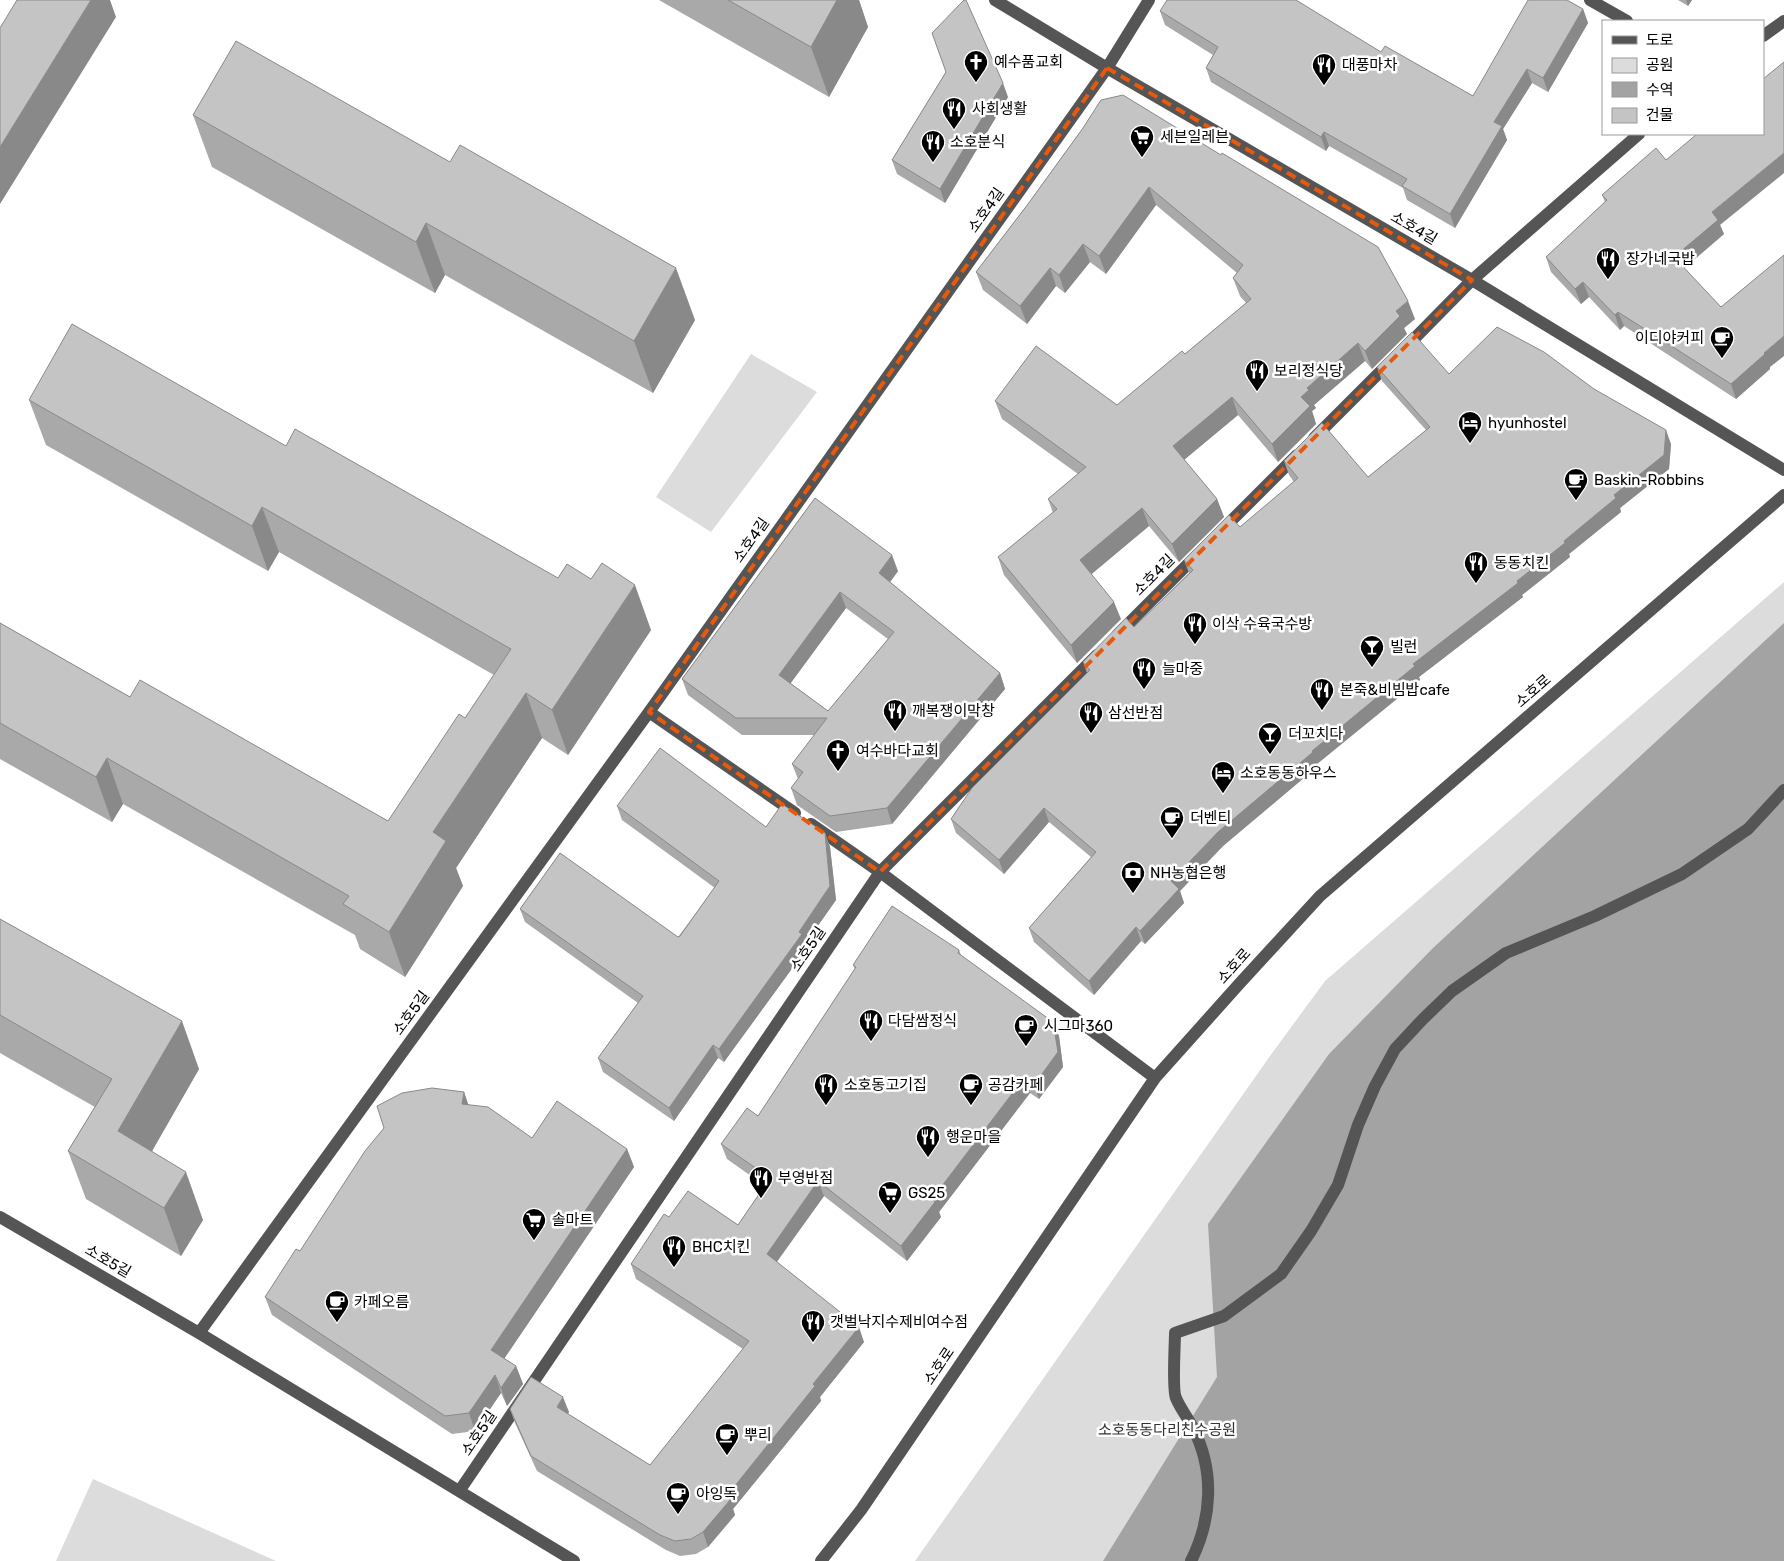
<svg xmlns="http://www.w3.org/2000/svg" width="1784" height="1561" font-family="Rubik,'Noto Sans KR',sans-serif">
	<rect width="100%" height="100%" fill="#fff"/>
	<path fill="#dcdcdc" d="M 751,354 L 817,392 L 711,532 L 656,497 Z
		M 1784,582 L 1784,887 L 1241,1561 L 915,1561 L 1270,1056 L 1325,981 Z
		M 93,1479 L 276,1561 L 56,1561 Z"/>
	<path fill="#a3a3a3" d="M 1784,623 L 1784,1561 L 1103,1561 L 1217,1377 L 1208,1224 L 1329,1054 L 1433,948 Z"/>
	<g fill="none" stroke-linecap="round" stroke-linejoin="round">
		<path stroke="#555" stroke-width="12" d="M 995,0 L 1107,68 L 1472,280 L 1784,470
			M 1590,0 L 1627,21
			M 1763,36 L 1784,21
			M 1405,348 L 1472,280 L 1639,134
			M 1314,438 L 1390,362
			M 1221,531 L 1297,455
			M 1118,634 L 1198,554
			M 649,712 L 795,813
			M 811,824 L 880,872 L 1155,1078
			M 0,1217 L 199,1333 L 574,1561
			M 199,1333 L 649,712 L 1107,68 L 1149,0
			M 460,1490 L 880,872 L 1097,655
			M 821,1561 L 861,1510 L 1155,1078 L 1240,983 L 1320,896 L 1784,495
			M 1191,1561 C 1212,1519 1215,1471 1193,1428 C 1188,1418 1180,1408 1176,1398 C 1172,1390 1175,1344 1175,1333 L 1224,1316 L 1281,1274 L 1311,1231 L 1338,1185 L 1358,1125 L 1375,1086 L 1395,1049 L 1423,1019 L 1452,991 L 1506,953 L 1595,916 L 1682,874 L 1748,829 L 1784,790"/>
	</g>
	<path fill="#a9a9a9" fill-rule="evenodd" d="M 659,0 L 859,0 L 868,27 L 829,97 Z
		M 1678,0 L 1692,0 L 1688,6 Z
		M 1583,9 L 1588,23 L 1548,92 L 1532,83 L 1503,129 L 1507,140 L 1455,228 L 1407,200 L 1403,188 L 1329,146 L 1326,151 L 1211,82 L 1206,68 L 1213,55 L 1165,25 L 1160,11 L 1381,52 L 1473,96 Z
		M 946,72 L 1008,97 L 945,203 L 897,174 L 892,160 Z
		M 193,115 L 695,320 L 653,393 L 445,275 L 435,293 L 212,167 Z
		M 1083,128 L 1415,319 L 1404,328 L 1407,334 L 1372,369 L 1365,361 L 1314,405 L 1316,408 L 1312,411 L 1316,424 L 1278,462 L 1238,415 L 1184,460 L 1217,499 L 1224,517 L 1179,562 L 1149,526 L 1091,574 L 1121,619 L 1077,663 L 1004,575 L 998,557 L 1053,513 L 1048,499 L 1078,474 L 1002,419 L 995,401 L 1117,405 L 1185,354 L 1246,303 L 1240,296 L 1233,278 L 1237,273 L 1156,205 L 1106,274 L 1090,262 L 1065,293 L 1056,286 L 1027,324 L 983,290 L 976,272 L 1028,204 Z
		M 1602,195 L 1720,225 L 1724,234 L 1684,268 L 1770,367 L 1770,369 L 1736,399 L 1624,326 L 1620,330 L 1589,297 L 1581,304 L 1551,272 L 1546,257 L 1605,202 Z
		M 1377,367 L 1594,389 L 1671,444 L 1669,469 L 1620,508 L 1621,512 L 1569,554 L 1570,557 L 1522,595 L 1523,597 L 1419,677 L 1420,680 L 1317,764 L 1318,766 L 1223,846 L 1180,891 L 1184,903 L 1145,944 L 1141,941 L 1094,995 L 1034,942 L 1029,928 L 1091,857 L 1049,822 L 1004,874 L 956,833 L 951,819 L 1087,673 L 1083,662 L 1134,627 L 1189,573 L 1184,560 L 1240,527 L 1294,482 L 1289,475 L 1284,461 L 1368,477 L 1426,430 L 1382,381 Z
		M 29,400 L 286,446 L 558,578 L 651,630 L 568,755 L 542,738 L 456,868 L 463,886 L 405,977 L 360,949 L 355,935 L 123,804 L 112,822 L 0,759 L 0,623 L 130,697 L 388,821 L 465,718 L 494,675 L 279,552 L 268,571 L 46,445 Z
		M 815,498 L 898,571 L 890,582 L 1000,673 L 1005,689 L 892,824 L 836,832 L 797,805 L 791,788 L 798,779 L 792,764 L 815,735 L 742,735 L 688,695 L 682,679 ZM 846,608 L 888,639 L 828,711 L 790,683 Z
		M 617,806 L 766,827 L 825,833 L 830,847 L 836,900 L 805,944 L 807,948 L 724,1062 L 718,1058 L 674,1121 L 603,1072 L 598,1058 L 638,1003 L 525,922 L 520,909 L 678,937 L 715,888 L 622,820 Z
		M 0,919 L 199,1069 L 152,1151 L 203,1220 L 181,1256 L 86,1199 L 68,1151 L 95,1107 L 0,1053 Z
		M 959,950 L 961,955 L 1059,1036 L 1063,1067 L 1039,1099 L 1030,1093 L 939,1212 L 941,1217 L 907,1261 L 824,1196 L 777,1262 L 864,1342 L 820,1397 L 821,1401 L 733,1509 L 735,1515 L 708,1547 L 696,1554 L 680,1556 L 666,1550 L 537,1471 L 515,1423 L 510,1409 L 569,1412 L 568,1414 L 650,1465 L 743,1349 L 636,1279 L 631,1264 L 669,1217 L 738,1225 L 765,1186 L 727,1159 L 721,1144 L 758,1116 L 855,969 L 853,965 Z
		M 464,1092 L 468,1104 L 532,1138 L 627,1149 L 634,1167 L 504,1358 L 516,1366 L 523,1384 L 507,1406 L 501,1393 L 475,1431 L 452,1434 L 272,1315 L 265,1297 L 300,1251 Z"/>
	<path fill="#898989" d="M 91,0 L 110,0 L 116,17 L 0,204 L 0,147 Z
		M 833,0 L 859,0 L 868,27 L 829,97 L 811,47 Z
		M 1686,0 L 1692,0 L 1688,6 Z
		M 1583,9 L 1588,23 L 1548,92 L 1543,78 Z
		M 1527,69 L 1532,83 L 1503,129 L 1507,140 L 1455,228 L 1450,214 L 1494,122 Z
		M 1003,83 L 1008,97 L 945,203 L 940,189 Z
		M 1324,132 L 1329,146 L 1326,151 L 1321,137 Z
		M 1784,153 L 1784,173 L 1720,225 L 1724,234 L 1680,272 L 1674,257 L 1712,212 Z
		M 1149,187 L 1156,205 L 1106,274 L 1099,256 Z
		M 426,223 L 445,275 L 435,293 L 416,242 Z
		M 1083,244 L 1090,262 L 1065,293 L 1059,275 Z
		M 676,268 L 695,320 L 653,393 L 634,341 Z
		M 1050,268 L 1056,286 L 1027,324 L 1020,306 Z
		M 1583,282 L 1589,297 L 1581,304 L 1575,289 Z
		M 1408,301 L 1415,319 L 1404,328 L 1407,334 L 1372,369 L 1365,351 L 1396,311 Z
		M 1618,312 L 1624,326 L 1620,330 L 1615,315 Z
		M 1784,336 L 1784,356 L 1770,367 L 1770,369 L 1736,399 L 1731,384 L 1764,353 Z
		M 1358,343 L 1365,361 L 1314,405 L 1316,408 L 1312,411 L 1316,424 L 1278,462 L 1272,444 L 1307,388 Z
		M 1232,397 L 1238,415 L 1179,464 L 1173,446 Z
		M 1666,430 L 1671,444 L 1669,469 L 1620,508 L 1621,512 L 1569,554 L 1570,557 L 1522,595 L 1523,597 L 1419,677 L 1420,680 L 1317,764 L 1318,766 L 1223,846 L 1180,891 L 1184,903 L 1145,944 L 1140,931 L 1171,881 L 1218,832 L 1413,664 L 1517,581 L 1564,541 L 1614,495 Z
		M 1217,499 L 1224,517 L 1179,562 L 1172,544 Z
		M 262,507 L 279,552 L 268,571 L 252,526 Z
		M 1142,508 L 1149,526 L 1087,578 L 1080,560 Z
		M 892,555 L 898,571 L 885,589 L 879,573 Z
		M 635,585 L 651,630 L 568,755 L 552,710 Z
		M 840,592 L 846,608 L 785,691 L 779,675 Z
		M 1114,602 L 1121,619 L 1077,663 L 1071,645 Z
		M 1000,673 L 1005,689 L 892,824 L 887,808 Z
		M 526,693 L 542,738 L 456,868 L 463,886 L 405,977 L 389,932 L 433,832 Z
		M 107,758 L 123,804 L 112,822 L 96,777 Z
		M 1044,808 L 1049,822 L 1004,874 L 999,860 Z
		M 825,833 L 830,847 L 836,900 L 805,944 L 807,948 L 724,1062 L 719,1049 L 799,932 Z
		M 1136,927 L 1141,941 L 1094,995 L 1089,981 Z
		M 182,1021 L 199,1069 L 136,1179 L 118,1131 Z
		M 1053,1022 L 1059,1036 L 1063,1067 L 1039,1099 L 1034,1085 Z
		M 713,1045 L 718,1058 L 674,1121 L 669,1108 Z
		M 1024,1078 L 1030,1093 L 939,1212 L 941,1217 L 907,1261 L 901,1246 L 932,1199 Z
		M 464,1092 L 470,1110 L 462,1104 Z
		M 627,1149 L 634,1167 L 498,1368 L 491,1350 Z
		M 186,1172 L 203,1220 L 181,1256 L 164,1208 Z
		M 818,1181 L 824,1196 L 772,1268 L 767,1254 Z
		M 859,1327 L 864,1342 L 820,1397 L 821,1401 L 733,1509 L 735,1515 L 708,1547 L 703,1532 L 726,1497 L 813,1384 Z
		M 516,1366 L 523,1384 L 507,1406 L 501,1388 Z
		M 495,1375 L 501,1393 L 475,1431 L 469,1413 Z
		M 563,1397 L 569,1412 L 563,1422 L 557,1407 Z"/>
	<path fill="#c4c4c4" stroke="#898989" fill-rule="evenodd" d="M 17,0 L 91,0 L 0,147 L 0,28 Z
		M 728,0 L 837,0 L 811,47 Z
		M 964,0 L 966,0 L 1003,83 L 940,189 L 892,160 L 946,72 L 932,33 Z
		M 1167,0 L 1296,0 L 1381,52 L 1385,46 L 1473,96 L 1528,0 L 1567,0 L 1583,9 L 1543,78 L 1527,69 L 1494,122 L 1502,126 L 1450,214 L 1402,186 L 1407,179 L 1324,132 L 1321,137 L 1206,68 L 1218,47 L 1160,11 Z
		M 236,41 L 450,162 L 460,145 L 676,268 L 634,341 L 426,223 L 416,242 L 193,115 Z
		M 1784,62 L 1784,153 L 1712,212 L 1718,220 L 1674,257 L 1721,307 L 1784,255 L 1784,336 L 1764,353 L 1765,354 L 1731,384 L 1618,312 L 1615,315 L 1583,282 L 1575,289 L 1546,257 L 1607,200 L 1602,195 L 1656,148 L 1666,160 L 1697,134 L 1763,134 L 1763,79 Z
		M 1123,95 L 1221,155 L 1222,153 L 1378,247 L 1408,301 L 1396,311 L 1400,316 L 1365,351 L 1358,343 L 1307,388 L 1309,390 L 1301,397 L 1310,406 L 1272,444 L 1232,397 L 1173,446 L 1217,499 L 1172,544 L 1142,508 L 1080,560 L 1114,602 L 1071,645 L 998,557 L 1057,509 L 1048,499 L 1086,467 L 995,401 L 1036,346 L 1117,405 L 1182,351 L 1185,354 L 1251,299 L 1233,278 L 1243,265 L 1149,187 L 1099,256 L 1083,244 L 1059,275 L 1050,268 L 1020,306 L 976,272 L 1028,204 L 1083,128 L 1101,100 Z
		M 72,324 L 286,446 L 295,429 L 558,578 L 567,564 L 591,579 L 602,563 L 635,585 L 552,710 L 526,693 L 433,832 L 446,841 L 389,932 L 343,904 L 349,896 L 107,758 L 96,777 L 0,723 L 0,623 L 130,697 L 140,680 L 388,821 L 459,714 L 465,718 L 511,649 L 262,507 L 252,526 L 29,400 Z
		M 1497,327 L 1544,352 L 1594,389 L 1666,430 L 1664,455 L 1614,495 L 1616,498 L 1564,541 L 1565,543 L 1517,581 L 1518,583 L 1413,664 L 1415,666 L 1312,751 L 1313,752 L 1218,832 L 1171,881 L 1179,889 L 1140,931 L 1136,927 L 1089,981 L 1029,928 L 1096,852 L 1044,808 L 999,860 L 951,819 L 972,788 L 1090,670 L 1083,662 L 1126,618 L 1134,627 L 1193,570 L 1184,560 L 1229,515 L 1240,527 L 1298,478 L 1284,461 L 1322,423 L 1368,477 L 1430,427 L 1377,367 L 1412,332 L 1449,374 Z
		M 815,498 L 892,555 L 879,573 L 1000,673 L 887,808 L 830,816 L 791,788 L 803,772 L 792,764 L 827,718 L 736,718 L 682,679 ZM 840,592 L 894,632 L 828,711 L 779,675 Z
		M 660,748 L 766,827 L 782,804 L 825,833 L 830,886 L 799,932 L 802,934 L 719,1049 L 713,1045 L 669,1108 L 598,1058 L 643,996 L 520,909 L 560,853 L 678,937 L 680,936 L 719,881 L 617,806 Z
		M 892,906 L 959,950 L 958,953 L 1053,1022 L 1058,1052 L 1034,1085 L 1024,1078 L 932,1199 L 935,1202 L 901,1246 L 818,1181 L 767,1254 L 859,1327 L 813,1384 L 815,1386 L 726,1497 L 730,1500 L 703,1532 L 691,1539 L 675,1541 L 660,1535 L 531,1456 L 510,1409 L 531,1377 L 563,1397 L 557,1407 L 650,1465 L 749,1341 L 631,1264 L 664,1214 L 669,1217 L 688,1191 L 738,1225 L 770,1178 L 721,1144 L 747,1108 L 758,1116 L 856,967 L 853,965 Z
		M 0,919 L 182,1021 L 118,1131 L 186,1172 L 164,1208 L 68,1151 L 112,1079 L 0,1015 Z
		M 432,1088 L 464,1092 L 462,1104 L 488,1107 L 532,1138 L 557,1101 L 627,1149 L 491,1350 L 516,1366 L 501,1388 L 495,1375 L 469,1413 L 445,1416 L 265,1297 L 296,1249 L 300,1251 L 365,1151 L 384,1128 L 377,1106 L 402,1093 Z"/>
	<path fill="none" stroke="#e8590c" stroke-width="4" stroke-dasharray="10 6" stroke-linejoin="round" d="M 1107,68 L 1472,280 L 880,872 L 649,712 Z"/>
	<defs>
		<g id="church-pin" transform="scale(1.25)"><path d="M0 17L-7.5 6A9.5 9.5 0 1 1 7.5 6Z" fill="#000" stroke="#fff"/><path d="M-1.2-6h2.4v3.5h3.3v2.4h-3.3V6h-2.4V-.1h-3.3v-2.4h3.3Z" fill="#fff"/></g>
		<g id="restaurant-pin" transform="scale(1.25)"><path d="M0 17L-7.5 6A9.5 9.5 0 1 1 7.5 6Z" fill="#000" stroke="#fff"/><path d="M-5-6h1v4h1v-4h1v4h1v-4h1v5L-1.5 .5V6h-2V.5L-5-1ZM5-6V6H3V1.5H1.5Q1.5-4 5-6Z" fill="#fff"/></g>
		<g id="supermarket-pin" transform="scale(1.25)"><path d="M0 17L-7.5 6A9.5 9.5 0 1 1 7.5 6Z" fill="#000" stroke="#fff"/><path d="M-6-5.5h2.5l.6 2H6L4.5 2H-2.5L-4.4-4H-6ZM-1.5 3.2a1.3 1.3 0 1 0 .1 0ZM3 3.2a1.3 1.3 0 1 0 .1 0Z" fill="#fff"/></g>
		<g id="cafe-pin" transform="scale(1.25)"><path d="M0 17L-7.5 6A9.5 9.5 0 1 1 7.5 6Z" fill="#000" stroke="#fff"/><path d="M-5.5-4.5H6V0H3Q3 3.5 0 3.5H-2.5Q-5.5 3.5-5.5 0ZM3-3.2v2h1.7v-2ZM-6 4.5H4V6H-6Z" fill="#fff"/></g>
		<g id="hotel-pin" transform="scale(1.25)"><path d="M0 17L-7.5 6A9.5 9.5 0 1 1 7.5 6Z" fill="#000" stroke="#fff"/><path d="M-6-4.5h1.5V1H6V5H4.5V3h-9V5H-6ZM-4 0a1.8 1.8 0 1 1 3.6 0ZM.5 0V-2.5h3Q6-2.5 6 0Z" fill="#fff"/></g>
		<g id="bar-pin" transform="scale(1.25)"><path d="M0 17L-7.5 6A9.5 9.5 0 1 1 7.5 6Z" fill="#000" stroke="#fff"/><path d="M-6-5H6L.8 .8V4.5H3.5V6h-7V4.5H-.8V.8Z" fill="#fff"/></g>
		<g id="bank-pin" transform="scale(1.25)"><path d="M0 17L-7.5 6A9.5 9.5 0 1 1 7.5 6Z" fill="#000" stroke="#fff"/><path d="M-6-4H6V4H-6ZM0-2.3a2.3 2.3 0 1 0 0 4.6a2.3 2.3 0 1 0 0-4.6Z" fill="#fff"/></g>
	</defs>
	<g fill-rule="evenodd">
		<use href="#church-pin" x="976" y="62"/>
		<use href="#restaurant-pin" x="1324" y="65"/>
		<use href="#restaurant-pin" x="954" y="109"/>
		<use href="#supermarket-pin" x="1142" y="137"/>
		<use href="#restaurant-pin" x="933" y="142"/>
		<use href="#restaurant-pin" x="1608" y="259"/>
		<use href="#cafe-pin" x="1722" y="338"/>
		<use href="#restaurant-pin" x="1257" y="371"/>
		<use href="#hotel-pin" x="1470" y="423"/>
		<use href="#cafe-pin" x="1576" y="480"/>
		<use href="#restaurant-pin" x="1476" y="563"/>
		<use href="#restaurant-pin" x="1195" y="624"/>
		<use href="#bar-pin" x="1372" y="647"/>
		<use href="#restaurant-pin" x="1144" y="669"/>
		<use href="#restaurant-pin" x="1322" y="690"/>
		<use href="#restaurant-pin" x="895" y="711"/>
		<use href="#restaurant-pin" x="1091" y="713"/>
		<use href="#bar-pin" x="1270" y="734"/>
		<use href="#church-pin" x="838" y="751"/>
		<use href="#hotel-pin" x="1223" y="773"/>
		<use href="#cafe-pin" x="1172" y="818"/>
		<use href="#bank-pin" x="1133" y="873"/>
		<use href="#restaurant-pin" x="871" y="1021"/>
		<use href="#cafe-pin" x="1026" y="1026"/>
		<use href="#restaurant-pin" x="826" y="1085"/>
		<use href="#cafe-pin" x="971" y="1085"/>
		<use href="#restaurant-pin" x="928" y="1137"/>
		<use href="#restaurant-pin" x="761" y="1178"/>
		<use href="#supermarket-pin" x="890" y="1193"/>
		<use href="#supermarket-pin" x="534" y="1220"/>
		<use href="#restaurant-pin" x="674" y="1247"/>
		<use href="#cafe-pin" x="337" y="1302"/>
		<use href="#restaurant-pin" x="813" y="1322"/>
		<use href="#cafe-pin" x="727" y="1435"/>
		<use href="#cafe-pin" x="678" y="1494"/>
	</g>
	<g text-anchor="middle" stroke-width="5" stroke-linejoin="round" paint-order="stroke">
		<g font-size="15" fill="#000" stroke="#fff" text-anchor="start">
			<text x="994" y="67">예수품교회</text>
			<text x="1342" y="70">대풍마차</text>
			<text x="972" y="114">사회생활</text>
			<text x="1160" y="142">세븐일레븐</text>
			<text x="950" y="147">소호분식</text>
			<text x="1626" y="264">장가네국밥</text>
			<text x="1704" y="343" text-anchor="end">이디야커피</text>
			<text x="1274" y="376">보리정식당</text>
			<text x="1488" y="428">hyunhostel</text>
			<text x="1594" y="485">Baskin-Robbins</text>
			<text x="1494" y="568">동동치킨</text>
			<text x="1212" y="629">이삭 수육국수방</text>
			<text x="1390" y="652">빌런</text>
			<text x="1162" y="674">늘마중</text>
			<text x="1340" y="695">본죽&amp;비빔밥cafe</text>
			<text x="912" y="716">깨복쟁이막창</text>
			<text x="1108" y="718">삼선반점</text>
			<text x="1288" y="739">더꼬치다</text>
			<text x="856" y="756">여수바다교회</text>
			<text x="1240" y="778">소호동동하우스</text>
			<text x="1190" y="823">더벤티</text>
			<text x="1150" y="878">NH농협은행</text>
			<text x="888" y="1026">다담쌈정식</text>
			<text x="1044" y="1031">시그마360</text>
			<text x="844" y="1090">소호동고기집</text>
			<text x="988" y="1090">공감카페</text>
			<text x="946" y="1142">행운마을</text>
			<text x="778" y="1183">부영반점</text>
			<text x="908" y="1198">GS25</text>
			<text x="552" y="1225">솔마트</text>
			<text x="692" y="1252">BHC치킨</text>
			<text x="354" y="1307">카페오름</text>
			<text x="830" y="1327">갯벌낙지수제비여수점</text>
			<text x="744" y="1440">뿌리</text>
			<text x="696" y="1499">아잉독</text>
		</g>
		<g font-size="15" fill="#000" stroke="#fff">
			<text transform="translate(986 210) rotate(-55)" y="5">소호4길</text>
			<text transform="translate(1414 228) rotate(30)" y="5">소호4길</text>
			<text transform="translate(751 540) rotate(-55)" y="5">소호4길</text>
			<text transform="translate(1154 575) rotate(-45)" y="5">소호4길</text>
			<text transform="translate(1533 691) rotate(-41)" y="5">소호로</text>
			<text transform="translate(808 949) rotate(-56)" y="5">소호5길</text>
			<text transform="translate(1234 966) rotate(-48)" y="5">소호로</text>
			<text transform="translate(411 1013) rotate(-54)" y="5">소호5길</text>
			<text transform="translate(108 1261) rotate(30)" y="5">소호5길</text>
			<text transform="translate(939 1366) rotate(-56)" y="5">소호로</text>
			<text transform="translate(479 1433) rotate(-56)" y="5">소호5길</text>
		</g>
		<g font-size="15" fill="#333" stroke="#fff">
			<text x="1167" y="1435">소호동동다리친수공원</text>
		</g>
	</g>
	<rect x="1602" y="20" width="162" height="115" fill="#ffffff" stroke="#999999"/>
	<rect x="1612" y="36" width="25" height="8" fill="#555555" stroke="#999999"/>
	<text x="1646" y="45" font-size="15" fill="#000000">도로</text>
	<rect x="1612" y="58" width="25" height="15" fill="#dcdcdc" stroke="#999999"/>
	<text x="1646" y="70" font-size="15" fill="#000000">공원</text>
	<rect x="1612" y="82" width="25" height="15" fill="#a3a3a3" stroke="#999999"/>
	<text x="1646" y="95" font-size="15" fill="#000000">수역</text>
	<rect x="1612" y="108" width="25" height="15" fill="#c4c4c4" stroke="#999999"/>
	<text x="1646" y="120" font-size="15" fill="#000000">건물</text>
</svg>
